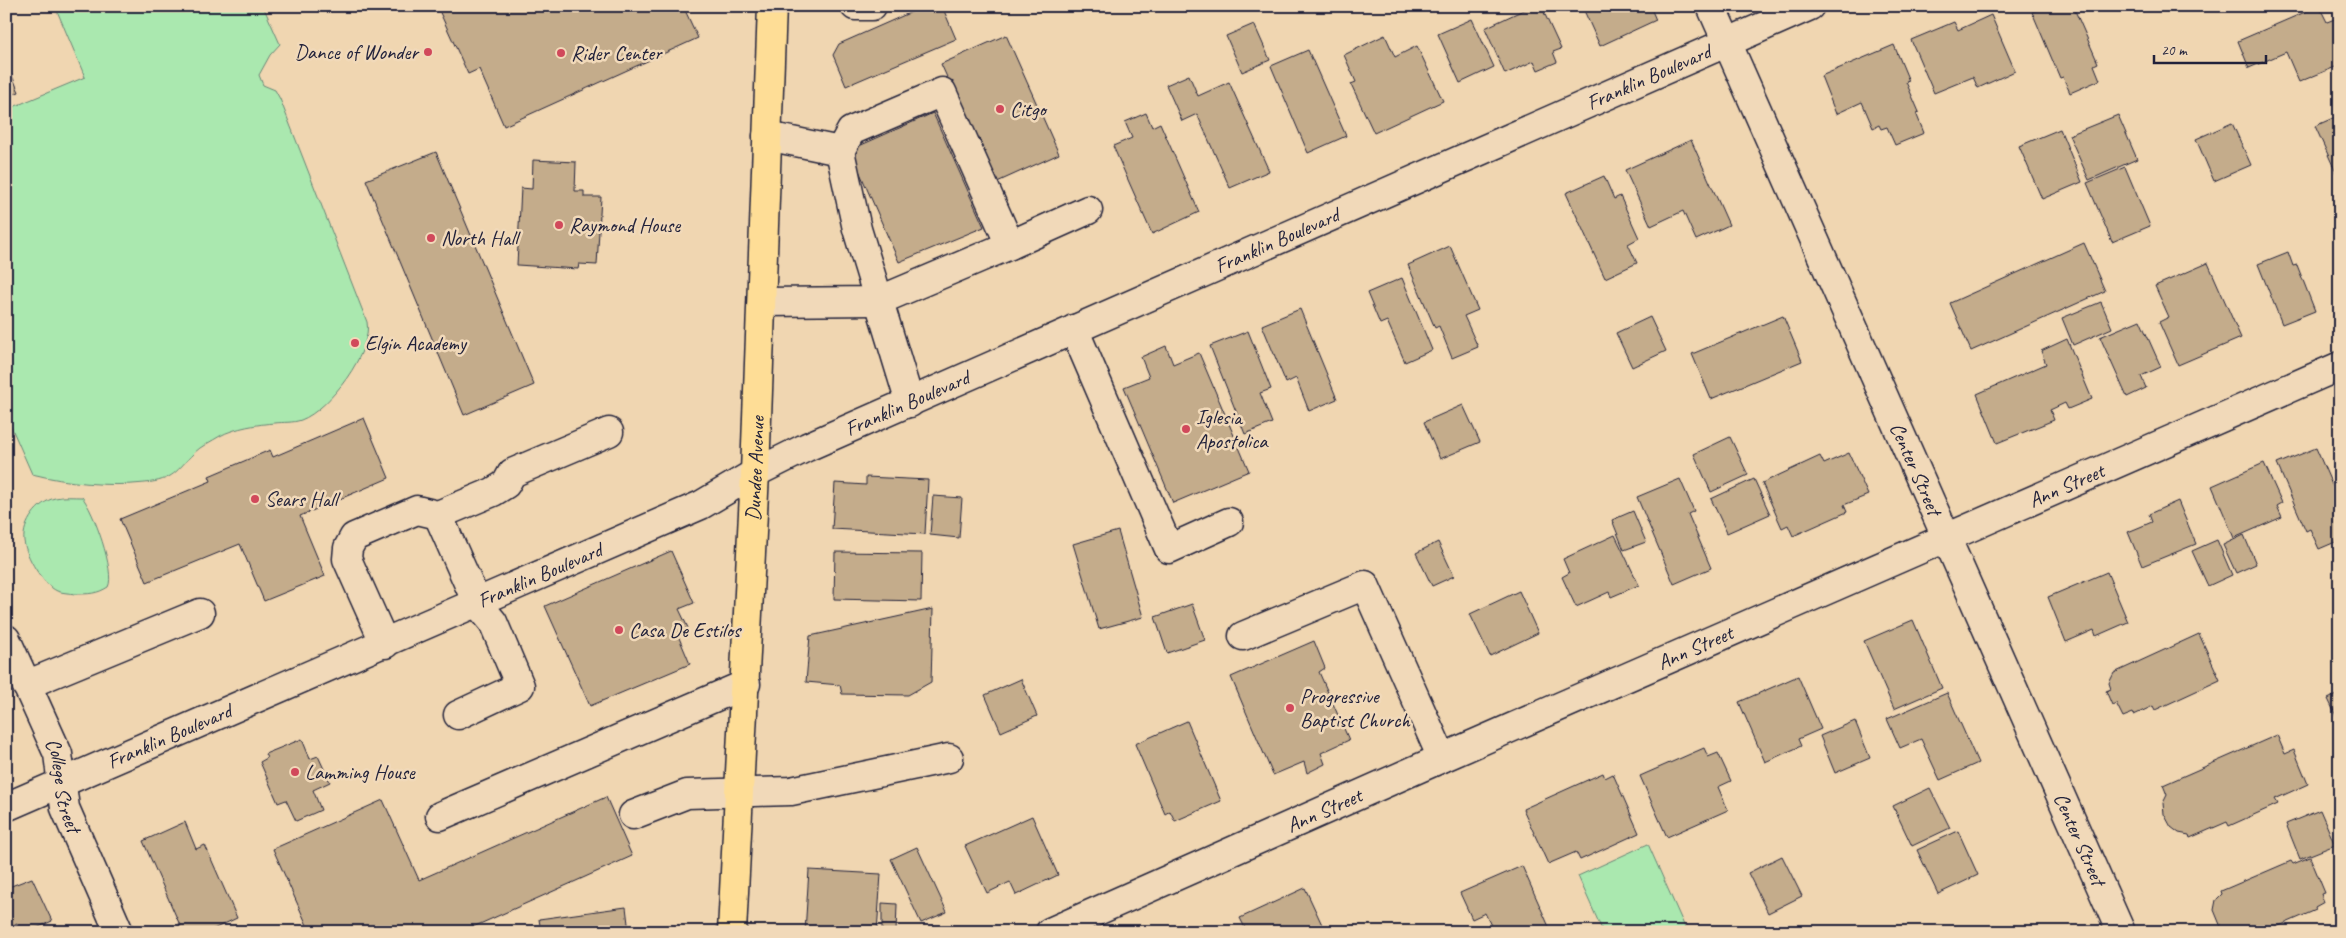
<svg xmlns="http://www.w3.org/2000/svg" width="2346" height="938" font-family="Caveat,sans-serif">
	<rect width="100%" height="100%" fill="#f0d6b1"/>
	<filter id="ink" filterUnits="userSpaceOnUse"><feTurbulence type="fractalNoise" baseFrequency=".02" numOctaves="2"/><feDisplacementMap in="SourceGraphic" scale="10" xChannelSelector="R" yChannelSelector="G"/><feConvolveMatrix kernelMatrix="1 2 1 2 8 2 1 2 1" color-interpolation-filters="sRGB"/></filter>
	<g filter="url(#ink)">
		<path fill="#aae8af" stroke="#668575" d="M 55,6 L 263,6 L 280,44 L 270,55 L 259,75 L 263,85 L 275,90 L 280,99 L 367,322 C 373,351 329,410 301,420 C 293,423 283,422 275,423 C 259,424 234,428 220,436 C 212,441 201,446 194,453 C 176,471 174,480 145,483 C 108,487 68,483 32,474 L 6,415 L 6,110 L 85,77 Z
			M 82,497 C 93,509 116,573 108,587 C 97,594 89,594 75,594 C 70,593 62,593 57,591 C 42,584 26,556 24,541 C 22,523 38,502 55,498 C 64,496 73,497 82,497 Z
			M 1648,844 L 1687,932 L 1603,932 L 1578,876 Z"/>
		<path fill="#c4ac8b" stroke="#22223b" d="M 437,6 L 683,6 L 698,38 L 504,126 L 479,69 L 468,74 Z
			M 925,6 L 942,6 L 956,39 L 846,86 L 833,55 L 839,44 Z
			M 1532,6 L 1541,6 L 1561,49 L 1553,52 L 1557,62 L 1538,70 L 1534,61 L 1505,74 L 1485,28 Z
			M 1582,6 L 1650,6 L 1656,20 L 1600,46 Z
			M 2041,6 L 2073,6 L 2098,63 L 2094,65 L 2100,80 L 2070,93 L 2063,77 L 2060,78 L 2032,12 L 2042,8 Z
			M 2319,6 L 2327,22 L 2340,17 L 2340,65 L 2299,82 L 2286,52 L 2249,68 L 2238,41 Z
			M 1991,15 L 2015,71 L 1978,88 L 1973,77 L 1934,93 L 1911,40 L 1954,22 L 1958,30 Z
			M 1472,19 L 1494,67 L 1460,83 L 1438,34 Z
			M 1254,24 L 1270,60 L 1242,72 L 1226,36 Z
			M 1006,35 L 1059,154 L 995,183 L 941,64 Z
			M 1385,35 L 1395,57 L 1417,46 L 1443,101 L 1374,133 L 1351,84 L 1356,82 L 1344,55 Z
			M 1894,45 L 1909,81 L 1906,82 L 1919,112 L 1916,113 L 1924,133 L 1895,145 L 1887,127 L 1881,129 L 1879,125 L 1873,128 L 1862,102 L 1836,114 L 1821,76 Z
			M 1308,50 L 1346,136 L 1308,153 L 1271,66 Z
			M 6,62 L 19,92 L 6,97 Z
			M 1189,75 L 1198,96 L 1229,82 L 1269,171 L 1230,188 L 1197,114 L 1182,121 L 1166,85 Z
			M 933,113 L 984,227 L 899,262 L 850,150 Z
			M 1146,113 L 1152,127 L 1160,123 L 1199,212 L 1152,234 L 1113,146 L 1132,138 L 1125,122 Z
			M 2118,115 L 2137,159 L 2089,180 L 2069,135 Z
			M 2340,115 L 2340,179 L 2339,179 L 2315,126 Z
			M 2232,123 L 2251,165 L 2214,181 L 2196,139 Z
			M 2060,129 L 2082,182 L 2042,199 L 2019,146 Z
			M 1691,140 L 1729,225 L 1696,240 L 1683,211 L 1651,226 L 1625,170 Z
			M 436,152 L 534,385 L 464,415 L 366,180 Z
			M 533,160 L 576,162 L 575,191 L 584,191 L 584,197 L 601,197 L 597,265 L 579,264 L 578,269 L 517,265 L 521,188 L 532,189 Z
			M 2125,167 L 2150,226 L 2112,242 L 2087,183 Z
			M 1604,176 L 1614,199 L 1620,196 L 1639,238 L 1628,244 L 1637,263 L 1605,278 L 1566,193 Z
			M 2084,243 L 2105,291 L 1971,351 L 1950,303 Z
			M 1450,246 L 1478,310 L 1464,316 L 1478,347 L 1452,358 L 1439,326 L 1435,328 L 1408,265 Z
			M 2288,252 L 2293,266 L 2297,265 L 2315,311 L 2282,324 L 2258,264 Z
			M 2208,263 L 2241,338 L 2178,365 L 2159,322 L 2169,317 L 2155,286 Z
			M 1402,278 L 1432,350 L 1405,362 L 1387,321 L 1380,324 L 1367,293 Z
			M 2101,302 L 2112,328 L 2073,345 L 2062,318 Z
			M 1300,309 L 1337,399 L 1309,411 L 1296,378 L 1286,383 L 1262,325 Z
			M 1783,316 L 1802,361 L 1711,399 L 1692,354 Z
			M 1650,317 L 1666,351 L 1632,367 L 1616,333 Z
			M 2140,320 L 2161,367 L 2141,376 L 2146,388 L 2127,397 L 2100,337 Z
			M 1248,331 L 1271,389 L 1260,393 L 1272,423 L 1245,434 L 1210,346 Z
			M 2067,339 L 2092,399 L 2068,409 L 2065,403 L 2050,410 L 2054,420 L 1997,443 L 1977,394 L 2046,364 L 2041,351 Z
			M 1166,346 L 1173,364 L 1199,353 L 1249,471 L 1173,503 L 1124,387 L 1149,377 L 1141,357 Z
			M 1463,405 L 1480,442 L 1440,459 L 1424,422 Z
			M 364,418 L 389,478 L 300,516 L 325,576 L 264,601 L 240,544 L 147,582 L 120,519 L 211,481 L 209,476 L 270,450 L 273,457 Z
			M 1730,437 L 1748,475 L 1711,492 L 1694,454 Z
			M 2316,448 L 2340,503 L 2340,540 L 2319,549 L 2310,529 L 2306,531 L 2277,464 Z
			M 1849,453 L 1868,495 L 1844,505 L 1847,512 L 1793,536 L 1788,525 L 1782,528 L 1762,483 L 1820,456 L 1824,464 Z
			M 2264,463 L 2282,503 L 2277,506 L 2282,517 L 2234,538 L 2212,486 Z
			M 866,477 L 928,480 L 925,534 L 832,529 L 835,483 L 866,485 Z
			M 1680,479 L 1694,511 L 1688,514 L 1711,568 L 1674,584 L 1637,497 Z
			M 1754,479 L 1770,514 L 1727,533 L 1711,499 Z
			M 933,496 L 962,498 L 959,538 L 930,535 Z
			M 2178,501 L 2196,544 L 2142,566 L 2128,532 L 2152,522 L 2149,514 Z
			M 1633,511 L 1646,542 L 1624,550 L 1612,520 Z
			M 1118,531 L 1143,617 L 1099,629 L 1073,544 Z
			M 1615,535 L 1639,585 L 1611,597 L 1609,592 L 1576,607 L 1562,577 L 1569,573 L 1563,559 Z
			M 2244,535 L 2256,564 L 2236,573 L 2223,545 Z
			M 2217,540 L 2232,575 L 2208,586 L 2192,551 Z
			M 1438,542 L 1454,576 L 1432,586 L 1416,553 Z
			M 671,551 L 694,603 L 679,609 L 688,628 L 677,633 L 690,664 L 590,706 L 545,606 Z
			M 835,552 L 922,553 L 921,601 L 834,599 Z
			M 2107,572 L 2128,622 L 2096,636 L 2094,630 L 2066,642 L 2048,597 Z
			M 1519,591 L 1538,633 L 1490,656 L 1470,614 Z
			M 1192,604 L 1205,640 L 1167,653 L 1155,617 Z
			M 933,609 L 931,682 L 908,695 L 842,694 L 840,685 L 806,682 L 810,636 Z
			M 1913,620 L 1942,688 L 1894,709 L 1864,641 Z
			M 2199,634 L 2220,680 L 2155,710 L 2153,706 L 2134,715 L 2133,713 L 2123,717 L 2116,703 L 2112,705 L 2106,691 L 2111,689 L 2109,683 L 2114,673 Z
			M 1314,641 L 1325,668 L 1319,672 L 1349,740 L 1321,753 L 1325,764 L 1307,773 L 1304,762 L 1273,775 L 1231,677 Z
			M 1798,676 L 1821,729 L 1798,739 L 1801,746 L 1765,762 L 1739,702 Z
			M 1021,679 L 1037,716 L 1001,732 L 985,695 Z
			M 1947,693 L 1978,763 L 1940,780 L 1921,739 L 1900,748 L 1887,719 Z
			M 2340,693 L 2340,724 L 2328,699 Z
			M 1187,721 L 1221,801 L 1175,821 L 1170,811 L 1165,814 L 1135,744 Z
			M 1855,721 L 1870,758 L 1835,773 L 1820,736 Z
			M 2277,735 L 2285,754 L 2294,750 L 2308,784 L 2275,799 L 2278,804 L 2229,826 L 2227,822 L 2190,838 L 2189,835 L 2179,833 L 2171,827 L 2164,814 L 2163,803 L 2167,795 L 2163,785 Z
			M 302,739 L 310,759 L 318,756 L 330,782 L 313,790 L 321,810 L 296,821 L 286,800 L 278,803 L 260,762 L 267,758 L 265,754 Z
			M 1704,748 L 1708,757 L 1718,753 L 1731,781 L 1718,787 L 1728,810 L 1667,837 L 1640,776 Z
			M 1603,773 L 1605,778 L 1613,774 L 1639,833 L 1580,860 L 1576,852 L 1548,864 L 1523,809 Z
			M 1930,788 L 1950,828 L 1912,846 L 1893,806 Z
			M 606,797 L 632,856 L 462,932 L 310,932 L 273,849 L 383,800 L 419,880 Z
			M 2320,810 L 2335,845 L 2300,859 L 2286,824 Z
			M 1032,816 L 1058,875 L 1016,895 L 1010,882 L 987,893 L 965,846 Z
			M 185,822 L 196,849 L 205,845 L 237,918 L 207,932 L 183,932 L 143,841 Z
			M 1958,831 L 1978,875 L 1938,894 L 1917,850 Z
			M 917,847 L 947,912 L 921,923 L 891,859 Z
			M 1782,856 L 1802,896 L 1768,913 L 1748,873 Z
			M 2310,857 L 2325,893 L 2321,894 L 2324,902 L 2315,907 L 2316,910 L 2265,932 L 2223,932 L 2214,910 L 2216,900 L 2222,894 L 2221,891 L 2291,861 L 2293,864 Z
			M 1522,866 L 1550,929 L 1545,932 L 1494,932 L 1485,913 L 1472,919 L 1460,893 Z
			M 809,870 L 881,874 L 877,932 L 805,932 Z
			M 32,878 L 52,921 L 28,932 L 21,932 L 17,923 L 6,928 L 6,888 Z
			M 1305,888 L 1324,929 L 1318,932 L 1291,932 L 1290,929 L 1283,932 L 1247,932 L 1240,918 Z
			M 882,903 L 897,904 L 896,932 L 882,932 Z
			M 626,907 L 629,932 L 541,932 L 539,919 Z"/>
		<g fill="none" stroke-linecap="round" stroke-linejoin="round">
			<g stroke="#22223b" stroke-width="31">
				<g id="minor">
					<path d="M 855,6 L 872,6"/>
					<path id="s1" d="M 1711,6 L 2121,932"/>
					<path d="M 767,136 L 840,151 L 857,229 L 910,403"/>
					<path d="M 1010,245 L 1088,210"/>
					<path d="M 762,302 L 878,301 L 1010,245 L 942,92 L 851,131 L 840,151"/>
					<path d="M 1074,329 L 1169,549 L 1229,522"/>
					<path d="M 438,515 L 477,603 L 493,622 L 520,686 L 458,715"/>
					<path d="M 1243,636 L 1365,585 L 1442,758"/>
					<path id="s2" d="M 6,639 L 58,754 L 65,808 L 119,932"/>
					<path d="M 385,644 L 347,559 L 348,548 L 354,537 L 417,510 L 438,515 L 493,492 L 506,484 L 512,473 L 609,432"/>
					<path d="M 26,685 L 200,613"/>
					<path id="s3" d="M 6,807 L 701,505 L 755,473 L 807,447 L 1810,6"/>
					<path d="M 633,815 L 687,794 L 791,791 L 949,758"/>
					<path d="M 440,816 L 746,684"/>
					<path id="s4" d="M 1050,932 L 1442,758 L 2340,366"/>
				</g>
			</g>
			<g stroke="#22223b" stroke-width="31">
				<g id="major">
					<path id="s5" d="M 732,932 L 755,473 L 772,6"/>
				</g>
			</g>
			<use href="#minor" stroke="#f1d9b9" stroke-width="28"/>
			<use href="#major" stroke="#fedd96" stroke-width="28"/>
		</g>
	</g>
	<g fill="#d1495b" stroke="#f1d9b9" stroke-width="2">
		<circle cx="428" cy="52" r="5"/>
		<circle cx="561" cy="53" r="5"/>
		<circle cx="1000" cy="109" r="5"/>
		<circle cx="559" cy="225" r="5"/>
		<circle cx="431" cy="238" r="5"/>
		<circle cx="355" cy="343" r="5"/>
		<circle cx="1186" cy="429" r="5"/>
		<circle cx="255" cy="499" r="5"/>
		<circle cx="619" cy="630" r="5"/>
		<circle cx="1290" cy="708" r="5"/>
		<circle cx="295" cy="772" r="5"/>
	</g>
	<g text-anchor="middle" stroke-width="5" stroke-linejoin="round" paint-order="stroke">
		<g font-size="21" fill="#22223b" stroke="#f1d9b9" text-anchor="start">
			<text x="418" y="59" text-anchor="end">Dance of Wonder</text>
			<text x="571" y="60">Rider Center</text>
			<text x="1010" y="116">Citgo</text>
			<text x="569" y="232">Raymond House</text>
			<text x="441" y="245">North Hall</text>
			<text x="365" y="350">Elgin Academy</text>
			<text x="1196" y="424">Iglesia<tspan x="1196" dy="24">Apostolica</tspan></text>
			<text x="265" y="506">Sears Hall</text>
			<text x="629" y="637">Casa De Estilos</text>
			<text x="1300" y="703">Progressive<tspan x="1300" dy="24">Baptist Church</tspan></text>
			<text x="305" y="779">Lamming House</text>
		</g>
		<g font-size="21" fill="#22223b" stroke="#f1d9b9">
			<text dy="7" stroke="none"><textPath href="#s3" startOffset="1798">Franklin Boulevard</textPath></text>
			<text dy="7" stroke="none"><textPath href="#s3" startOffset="1392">Franklin Boulevard</textPath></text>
			<text dy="7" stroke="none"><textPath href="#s3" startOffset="988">Franklin Boulevard</textPath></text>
			<text dy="7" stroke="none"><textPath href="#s5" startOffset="464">Dundee Avenue</textPath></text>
			<text dy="7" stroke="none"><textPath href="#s1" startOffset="506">Center Street</textPath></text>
			<text dy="7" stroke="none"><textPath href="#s4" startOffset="1110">Ann Street</textPath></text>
			<text dy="7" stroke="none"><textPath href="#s3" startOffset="582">Franklin Boulevard</textPath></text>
			<text dy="7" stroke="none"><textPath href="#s4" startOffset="705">Ann Street</textPath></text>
			<text dy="7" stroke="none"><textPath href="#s3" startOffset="178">Franklin Boulevard</textPath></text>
			<text dy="7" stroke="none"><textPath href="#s2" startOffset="158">College Street</textPath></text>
			<text dy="7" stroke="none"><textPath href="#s4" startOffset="300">Ann Street</textPath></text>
			<text dy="7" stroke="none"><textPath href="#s1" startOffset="911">Center Street</textPath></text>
		</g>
	</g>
	<rect width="2346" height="938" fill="none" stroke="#f1d9b9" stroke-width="25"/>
	<rect x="12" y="12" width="2321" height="913" fill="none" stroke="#22223b" stroke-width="2" filter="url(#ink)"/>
	<path d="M2154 55v8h112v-8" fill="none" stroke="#22223b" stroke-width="2.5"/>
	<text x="2161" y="55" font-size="15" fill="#22223b" stroke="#f1d9b9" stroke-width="4" paint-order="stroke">20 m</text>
</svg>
